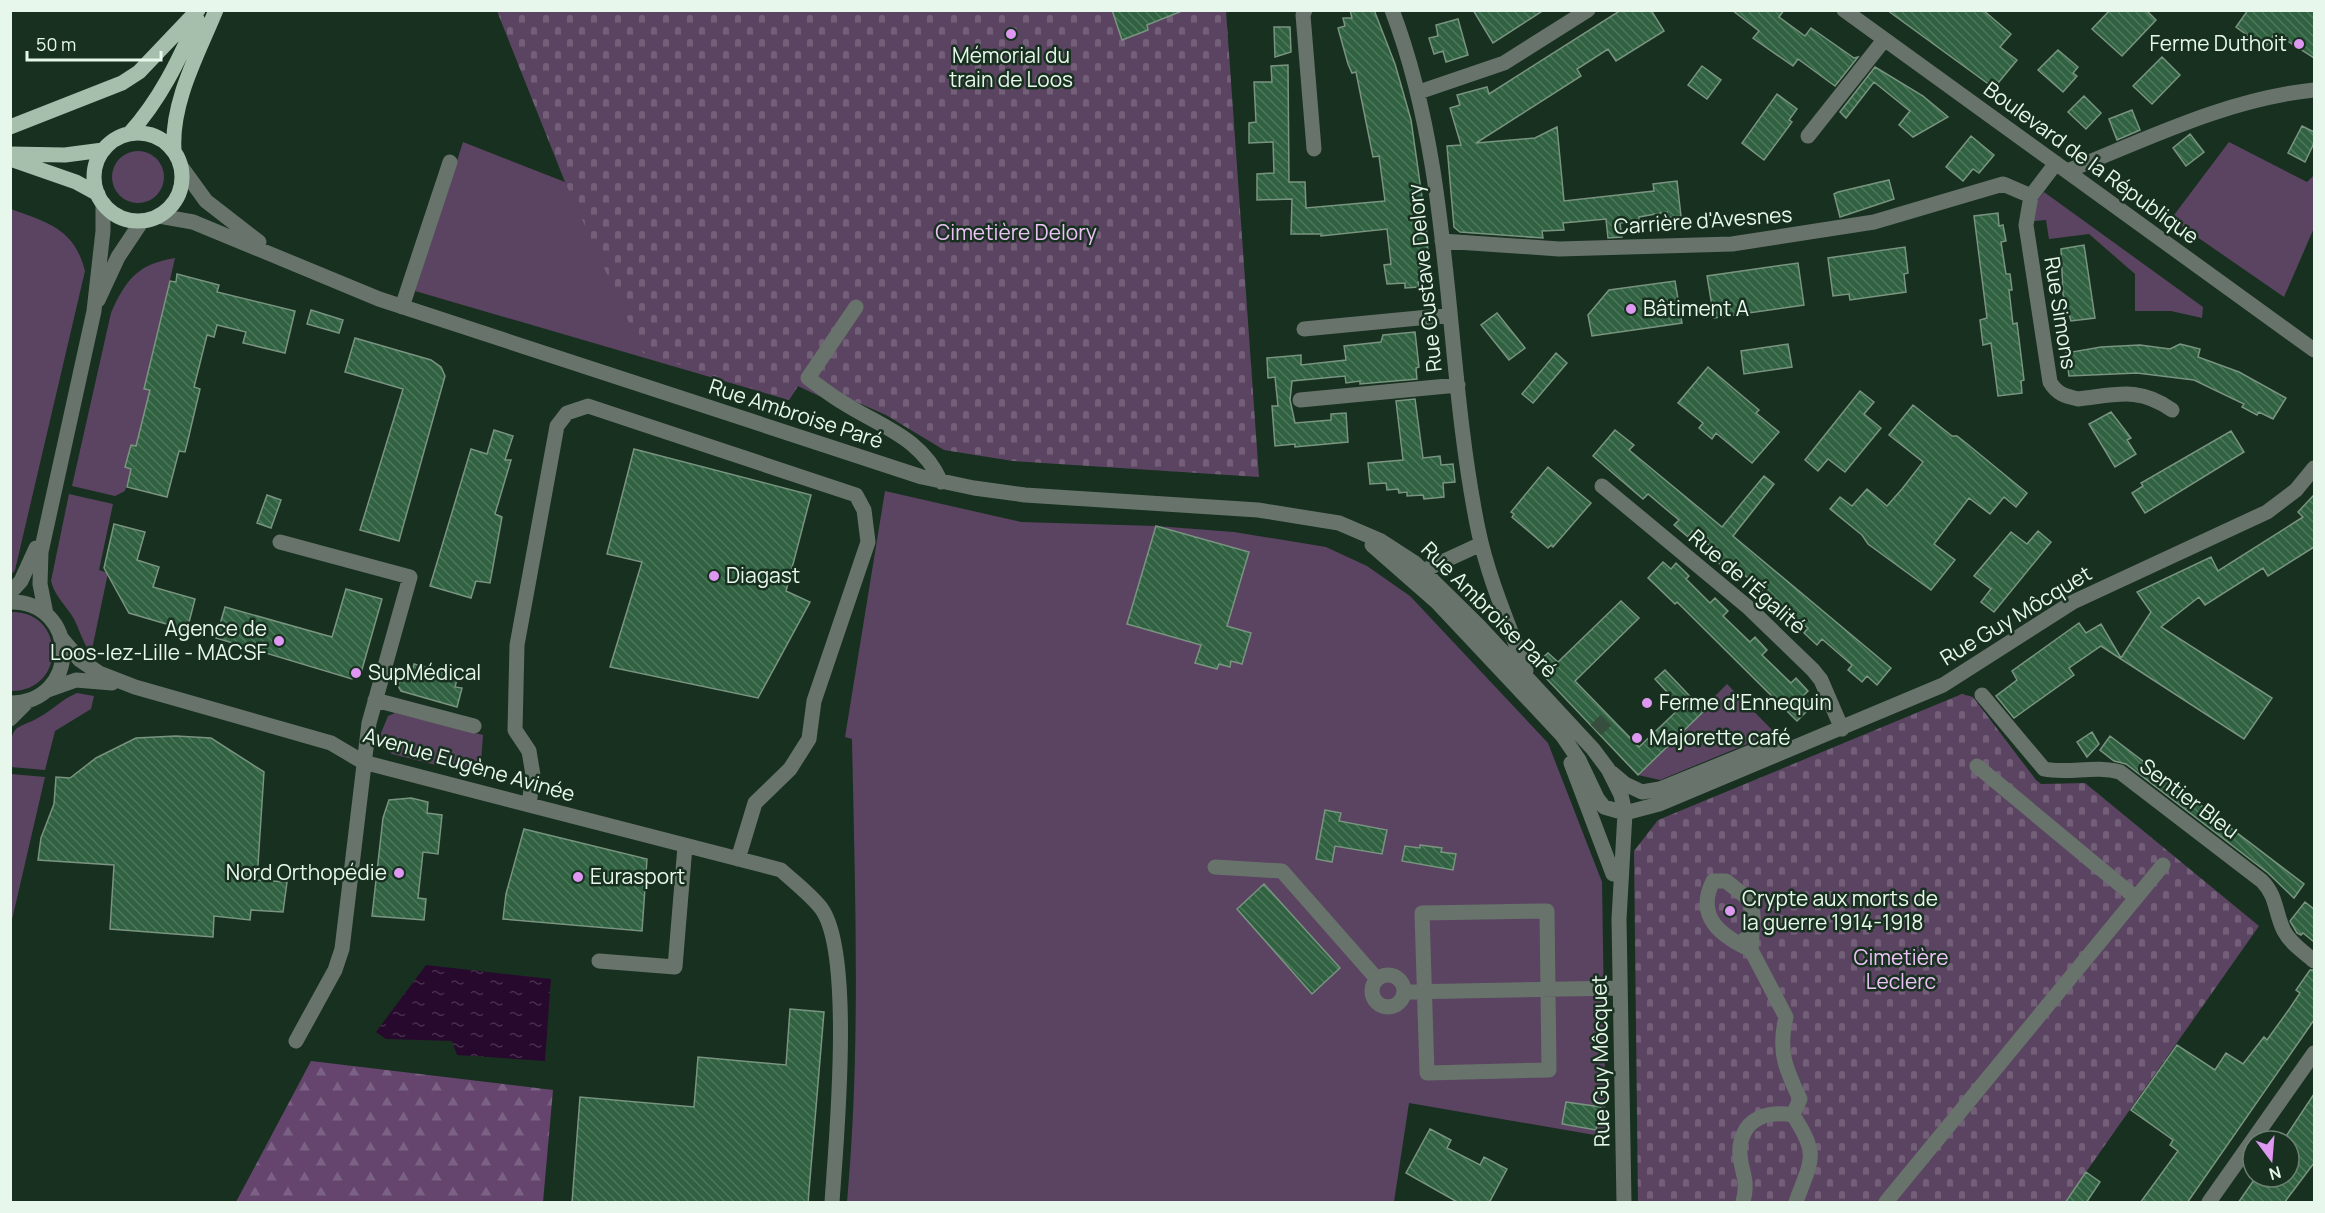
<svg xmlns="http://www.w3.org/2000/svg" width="2325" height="1213" font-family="Manrope,sans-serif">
	<defs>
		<pattern id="forest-firs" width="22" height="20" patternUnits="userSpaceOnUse" patternTransform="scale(1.5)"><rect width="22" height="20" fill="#65456e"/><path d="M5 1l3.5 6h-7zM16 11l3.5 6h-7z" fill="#7b6183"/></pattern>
		<pattern id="cemetery-stones" width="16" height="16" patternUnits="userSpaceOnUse" patternTransform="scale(1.5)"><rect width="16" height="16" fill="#5b4461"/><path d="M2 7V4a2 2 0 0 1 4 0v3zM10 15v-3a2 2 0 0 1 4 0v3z" fill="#736078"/></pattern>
		<pattern id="water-ripples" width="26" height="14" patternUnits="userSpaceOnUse" patternTransform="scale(1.5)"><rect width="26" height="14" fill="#27092e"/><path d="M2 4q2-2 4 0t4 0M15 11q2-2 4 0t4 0" fill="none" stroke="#462e4c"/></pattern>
		<pattern id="building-back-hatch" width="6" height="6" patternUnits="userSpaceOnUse" patternTransform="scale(1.5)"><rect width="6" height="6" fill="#306140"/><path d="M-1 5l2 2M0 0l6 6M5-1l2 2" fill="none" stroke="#4e785c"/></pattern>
	</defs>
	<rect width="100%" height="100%" fill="#18301f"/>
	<path fill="#5b4461" d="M 727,10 L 847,310 L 789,400 L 415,291 L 463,142 L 565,182 L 577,203 Z
		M 2229,142 L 2307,182 L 2314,175 L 2314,228 L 2284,297 L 2171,219 Z
		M112 177a26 26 0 1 1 52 0a26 26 0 1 1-52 0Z
		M 2044,192 L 2203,307 L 2202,318 L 2171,311 L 2135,311 L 2135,274 L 2089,234 L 2049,239 L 2046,220 L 2034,221 L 2035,203 Z
		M 11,209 C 48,223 74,228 85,271 L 15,570 L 11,575 Z
		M 175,258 L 145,389 L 150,390 L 136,446 L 131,445 L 125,467 L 131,469 L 125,491 L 115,496 L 72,486 L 111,313 C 126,279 138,264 175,258 Z
		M 885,491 L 1021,522 L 1156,526 L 1234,532 L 1326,547 L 1367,566 L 1410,596 L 1548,743 L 1602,882 L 1606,1137 L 1409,1103 L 1394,1202 L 847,1202 C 861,1049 855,893 852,739 L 845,737 Z
		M 69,494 L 113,504 L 99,570 L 108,573 L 91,654 C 83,643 80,631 74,619 C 66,605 55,597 51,581 Z
		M 10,612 C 65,609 68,691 11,691 Z
		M 1727,684 L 1779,737 L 1757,740 L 1660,780 L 1638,775 L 1704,711 L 1702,709 Z
		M 77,693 L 94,696 L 91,709 L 55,731 L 45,770 L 11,767 C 10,715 15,735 49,711 C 59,704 65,698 77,693 Z
		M 395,713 L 483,735 L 480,776 L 392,754 L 381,746 L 381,733 L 388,716 Z
		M 11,774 L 45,777 L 11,924 L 10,774 Z"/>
	<path fill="url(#forest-firs)" d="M 311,1061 L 553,1090 L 543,1202 L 236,1202 Z"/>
	<path fill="url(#cemetery-stones)" d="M 497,11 L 1226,11 L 1259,477 L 1013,461 L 944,450 L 886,415 L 845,397 L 840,406 L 798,386 L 789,400 L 643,353 L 565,182 Z
		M 1962,694 L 1973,697 L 2036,780 L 2041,784 L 2085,783 L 2259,926 L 2065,1202 L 1638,1202 L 1634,851 L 1658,820 Z"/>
	<path fill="url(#water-ripples)" d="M 426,965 L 551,979 L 545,1061 L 457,1055 L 452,1041 L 386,1039 L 376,1032 Z"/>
	<path fill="url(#building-back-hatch)" stroke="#799480" stroke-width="1.5" d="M 1112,10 L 1182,10 L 1182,11 L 1147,25 L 1148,30 L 1122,40 Z
		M 1350,10 L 1374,10 L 1395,64 L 1411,120 L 1426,225 L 1430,280 L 1418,282 L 1419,287 L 1405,288 L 1405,283 L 1387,284 L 1384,265 L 1391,264 L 1387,229 L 1321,236 L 1321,234 L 1291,234 L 1292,199 L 1257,200 L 1257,174 L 1274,173 L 1273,142 L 1249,143 L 1249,123 L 1256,122 L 1254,82 L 1272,82 L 1271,66 L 1288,65 L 1289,182 L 1305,182 L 1306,208 L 1385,201 L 1379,156 L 1373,157 L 1356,72 L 1352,73 L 1348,64 L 1338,28 L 1345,26 L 1343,18 L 1352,18 Z
		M 1473,10 L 1544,10 L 1493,43 Z
		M 1621,10 L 1651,10 L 1664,31 L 1616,61 L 1608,49 L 1577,69 L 1581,76 L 1476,143 L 1535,138 L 1557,127 L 1564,201 L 1654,191 L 1653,184 L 1677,181 L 1681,216 L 1667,218 L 1667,212 L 1639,217 L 1639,221 L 1620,223 L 1622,237 L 1608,238 L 1606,219 L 1563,223 L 1564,230 L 1542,231 L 1543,238 L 1460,232 L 1454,227 L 1447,146 L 1461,145 L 1450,108 L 1460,105 L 1457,95 L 1487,87 L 1489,94 Z
		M 1732,10 L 1784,10 L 1779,17 L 1805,36 L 1811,28 L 1854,58 L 1858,57 L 1835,86 L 1798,59 L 1793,66 L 1764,46 L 1753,38 L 1759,31 Z
		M 1887,10 L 1983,10 L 2011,34 L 2000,47 L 2017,60 L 1994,88 Z
		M 2110,10 L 2146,10 L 2156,20 L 2122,56 L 2092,29 Z
		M 2248,10 L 2314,10 L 2314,58 L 2275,33 L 2265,48 L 2236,27 Z
		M 1458,19 L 1468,55 L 1446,62 L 1443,51 L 1434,54 L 1429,38 L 1438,36 L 1436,25 Z
		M 1274,27 L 1290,27 L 1291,52 L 1275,57 Z
		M 2058,50 L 2078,67 L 2073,73 L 2077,76 L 2063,92 L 2038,70 Z
		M 2162,57 L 2180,75 L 2152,104 L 2133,86 Z
		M 1702,66 L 1721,80 L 1707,99 L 1688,85 Z
		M 1875,67 L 1923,96 L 1948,117 L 1913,137 L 1899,125 L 1910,111 L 1874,82 L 1846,118 L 1840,112 Z
		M 1777,94 L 1797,109 L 1789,120 L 1792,122 L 1764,160 L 1742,143 Z
		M 2084,96 L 2101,113 L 2086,129 L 2068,112 Z
		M 2132,110 L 2140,130 L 2117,140 L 2109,119 Z
		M 2302,126 L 2314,132 L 2314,143 L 2305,162 L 2288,153 Z
		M 2190,134 L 2204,152 L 2186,166 L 2173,148 Z
		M 1971,136 L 1994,155 L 1979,173 L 1973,169 L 1963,181 L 1946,167 Z
		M 1889,180 L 1894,199 L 1840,217 L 1834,194 L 1838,192 Z
		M 1998,213 L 1999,226 L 2003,225 L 2006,241 L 2001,242 L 2006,274 L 2010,274 L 2012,290 L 2009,290 L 2013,324 L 2017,323 L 2024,380 L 2021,381 L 2022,393 L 1998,396 L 1991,343 L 1983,345 L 1980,320 L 1987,318 L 1974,216 Z
		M 2084,245 L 2095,318 L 2071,321 L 2063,294 L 2061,249 Z
		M 1905,247 L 1908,273 L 1904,274 L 1906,292 L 1850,300 L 1849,294 L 1833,296 L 1828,258 Z
		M 1798,263 L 1804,305 L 1714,318 L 1707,276 Z
		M 177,274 L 219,285 L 217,292 L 295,311 L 285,353 L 243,343 L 246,332 L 217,325 L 214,337 L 207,335 L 194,387 L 200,389 L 187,444 L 185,452 L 179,451 L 167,497 L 127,487 L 131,469 L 125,467 L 131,445 L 136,446 L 150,390 L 144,389 L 170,281 L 176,282 Z
		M 1675,281 L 1682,323 L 1592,336 L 1588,315 L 1609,290 Z
		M 311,310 L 343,320 L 339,333 L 307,324 Z
		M 1497,313 L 1525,348 L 1509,360 L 1481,325 Z
		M 1415,332 L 1419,367 L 1416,368 L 1417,379 L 1360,384 L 1360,381 L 1346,383 L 1345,376 L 1292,381 L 1290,400 L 1295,423 L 1331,420 L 1331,414 L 1346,413 L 1348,442 L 1295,447 L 1295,444 L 1275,446 L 1272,406 L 1278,406 L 1275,377 L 1268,378 L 1267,358 L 1301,355 L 1301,365 L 1346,360 L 1344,346 L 1381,342 L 1383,335 Z
		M 355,338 L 431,360 L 441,367 L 445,376 L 399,541 L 360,530 L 403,389 L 345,372 Z
		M 1788,344 L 1792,367 L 1744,374 L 1741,351 Z
		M 2180,344 L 2200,349 L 2198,357 L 2239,372 L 2286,398 L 2273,419 L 2259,412 L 2257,415 L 2242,407 L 2244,404 L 2194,380 L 2137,373 L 2069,376 L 2066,353 L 2101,347 L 2140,345 L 2170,349 Z
		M 1556,353 L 1567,363 L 1533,403 L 1522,394 Z
		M 1708,367 L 1759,410 L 1756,413 L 1779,432 L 1752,463 L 1716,433 L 1712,439 L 1699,428 L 1703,423 L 1678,403 Z
		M 1860,391 L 1874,402 L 1864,414 L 1881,428 L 1845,472 L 1828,459 L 1818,471 L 1805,460 Z
		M 1415,399 L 1423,458 L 1440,456 L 1441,465 L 1453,464 L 1455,482 L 1443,483 L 1444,497 L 1424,499 L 1423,495 L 1407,496 L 1407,492 L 1399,493 L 1398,489 L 1387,490 L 1386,483 L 1370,484 L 1368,463 L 1403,460 L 1396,401 Z
		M 1913,405 L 1952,436 L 1957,436 L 1966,443 L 2027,493 L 2016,507 L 2004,497 L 1990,514 L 1969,498 L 1934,544 L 1955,560 L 1931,590 L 1868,544 L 1862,535 L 1830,509 L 1840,497 L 1852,506 L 1867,489 L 1887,506 L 1902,489 L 1923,462 L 1889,435 Z
		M 2111,412 L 2131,438 L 2127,440 L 2136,454 L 2115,467 L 2089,424 Z
		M 494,430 L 513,436 L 505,460 L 511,460 L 495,514 L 502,517 L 490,583 L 476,581 L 471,598 L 430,586 L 471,449 L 487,454 Z
		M 1615,430 L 1634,445 L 1629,450 L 1722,527 L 1764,476 L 1774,484 L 1733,536 L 1891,668 L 1877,685 L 1867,676 L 1862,682 L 1848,670 L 1852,665 L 1822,639 L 1817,645 L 1804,633 L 1808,628 L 1777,602 L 1773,607 L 1759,596 L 1763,590 L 1734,567 L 1730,572 L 1716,561 L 1721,555 L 1692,531 L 1688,537 L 1674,525 L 1679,520 L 1648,494 L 1643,499 L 1593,456 Z
		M 2231,431 L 2244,452 L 2145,513 L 2132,493 L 2143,486 L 2141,483 Z
		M 634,449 L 811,495 L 786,591 L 810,602 L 758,698 L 610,667 L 642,562 L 607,554 Z
		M 1548,467 L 1591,503 L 1553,547 L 1551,545 L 1548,548 L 1512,517 L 1514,514 L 1511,512 Z
		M 267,495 L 281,500 L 271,528 L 257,523 Z
		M 2314,495 L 2314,547 L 2268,576 L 2263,568 L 2205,605 L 2199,597 L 2161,627 L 2272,698 L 2244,739 L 2101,646 L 2069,668 L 2074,675 L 2014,718 L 1996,696 L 2017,680 L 2012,671 L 2079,623 L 2086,633 L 2101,624 L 2121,658 L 2151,612 L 2137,592 L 2211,557 L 2218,571 L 2303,517 L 2298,512 Z
		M 114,524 L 145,532 L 137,560 L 159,567 L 153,587 L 195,599 L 187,630 L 129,613 L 104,568 Z
		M 1156,526 L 1249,552 L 1227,626 L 1251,633 L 1242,664 L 1231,661 L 1230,667 L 1219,664 L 1217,669 L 1195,663 L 1201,645 L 1127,624 Z
		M 2038,531 L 2051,542 L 1994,612 L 1981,602 L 1991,589 L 1974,576 L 2011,532 L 2027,544 Z
		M 1663,562 L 1671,569 L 1676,563 L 1689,576 L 1686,579 L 1710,603 L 1715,598 L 1728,611 L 1723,616 L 1750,642 L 1755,637 L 1767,650 L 1762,655 L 1791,683 L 1796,678 L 1808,691 L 1803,696 L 1813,705 L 1797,721 L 1677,602 L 1675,604 L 1648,578 Z
		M 346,589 L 382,599 L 361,673 L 352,679 L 216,638 L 225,607 L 332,637 Z
		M 1621,601 L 1639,618 L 1575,681 L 1639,747 L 1681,707 L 1655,679 L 1665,670 L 1704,711 L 1638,775 L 1543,675 L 1540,660 L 1548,653 L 1558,662 Z
		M 414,664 L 458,676 L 455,687 L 462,688 L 457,707 L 401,691 L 397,684 L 411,676 Z
		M 2092,732 L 2099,744 L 2087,757 L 2077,742 Z
		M 176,736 L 211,738 L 264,772 L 257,880 L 287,882 L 283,912 L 251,910 L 250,920 L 214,916 L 213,937 L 110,929 L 114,865 L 38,860 L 41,838 L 54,804 L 56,777 L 70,778 L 96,758 L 136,738 Z
		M 2110,736 L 2304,884 L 2294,898 L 2268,873 L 2126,764 L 2114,761 L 2100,750 Z
		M 411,798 L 428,802 L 427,813 L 442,815 L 438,854 L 423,852 L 418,898 L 426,899 L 424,920 L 372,916 L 383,818 L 389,800 Z
		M 1325,810 L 1341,813 L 1339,821 L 1387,830 L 1382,854 L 1335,846 L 1332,862 L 1316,859 Z
		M 524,829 L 647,859 L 642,931 L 503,919 L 506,894 Z
		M 1420,845 L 1442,848 L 1441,852 L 1456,854 L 1453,870 L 1402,861 L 1405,846 L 1420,848 Z
		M 1264,884 L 1340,968 L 1312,994 L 1237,909 Z
		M 2305,902 L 2314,909 L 2314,942 L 2303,933 L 2301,935 L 2297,933 L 2290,921 Z
		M 2310,970 L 2314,970 L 2314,1020 L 2187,1203 L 2140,1203 L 2178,1151 L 2170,1145 L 2173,1140 L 2131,1110 L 2177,1045 L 2215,1070 L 2226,1053 L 2243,1064 L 2264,1037 L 2267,1040 L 2290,1008 L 2300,993 L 2296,990 Z
		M 790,1009 L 824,1012 L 808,1203 L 572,1203 L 580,1097 L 694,1107 L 698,1057 L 786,1065 Z
		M 2314,1094 L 2314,1163 L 2284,1203 L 2238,1203 L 2256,1177 L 2289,1177 L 2289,1141 L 2283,1141 Z
		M 1566,1102 L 1601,1107 L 1596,1130 L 1562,1124 Z
		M 1430,1129 L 1451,1140 L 1447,1148 L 1480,1165 L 1484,1157 L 1507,1169 L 1489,1203 L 1459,1203 L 1406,1173 Z
		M 2086,1172 L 2100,1182 L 2086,1203 L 2065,1203 Z"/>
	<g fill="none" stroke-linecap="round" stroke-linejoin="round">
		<path stroke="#374e3e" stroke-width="15" stroke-dasharray="15 8" stroke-linecap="butt" d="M 1596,730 L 1606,720"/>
		<path stroke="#68746b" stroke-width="15" d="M 1305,10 L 1303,15 L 1314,149
			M 1392,10 C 1455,176 1443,357 1478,529 C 1488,578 1509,625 1526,671
			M 1844,10 L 2314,350
			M 1419,92 L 1504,63 L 1588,10
			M 1808,136 L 1884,40
			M 2056,163 L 2031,196 L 2026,225 L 2050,382 C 2057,394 2065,396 2078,399 C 2115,395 2139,386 2172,410
			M 182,168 L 206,201 L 259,242
			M 2067,171 C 2147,139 2227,99 2314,90
			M 159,216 L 193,222 L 379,299 L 922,477 L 974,488 L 1025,495 L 1258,510 L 1339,523 L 1381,541 L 1415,563 L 1479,626 L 1593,749 L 1608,769 L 1621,795 L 1625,813 L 1619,919 L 1624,1202
			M 1442,241 L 1559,249 L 1732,244 L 1874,222 L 2003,184 L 2031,196
			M 98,300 L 118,257 L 142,221
			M 402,307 L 450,162
			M 856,307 L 808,378 C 819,386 830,395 842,402 C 881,427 921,437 941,482
			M 1304,329 L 1450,315
			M 1300,400 L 1458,385
			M 1602,486 L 1749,608 L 1813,670 L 1821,680 L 1842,729
			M 280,542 L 410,577 L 369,723 L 342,949 L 335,970 L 296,1041
			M 1372,545 L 1437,602 L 1562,735 L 1579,760 L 1597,798 L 1604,807 L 1625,813 L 1659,804 L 1943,685 L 2073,602 L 2267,512 L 2296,490 L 2314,468
			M 1416,574 L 1481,544
			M 10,593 L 21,581 L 36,548
			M 10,602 C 80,601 81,703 10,703
			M 46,614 L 40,584 L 41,552 L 94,311 L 103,231 L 103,203
			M 62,639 L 80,660 L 99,673 L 135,687 L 331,743 L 363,762 L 781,870 C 794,882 810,894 821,908 C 854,952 836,1143 832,1202
			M 48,690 L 76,680 L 112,683
			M 1982,695 L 2044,769 C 2069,774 2095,765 2120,772 L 2262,881 C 2277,896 2275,913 2284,931 C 2291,944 2304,952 2314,961
			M 375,700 L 474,726
			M 10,719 L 28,701
			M 1571,763 L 1613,874
			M 1977,766 L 2136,898
			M 1612,773 L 1625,784 L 1642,792 L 1660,789 L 1756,750 L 1782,747
			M 529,805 L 533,775 L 529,751 L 515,730 L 517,645 L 557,426 L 567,413 L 588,406 L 856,495 L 864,510 L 868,542 L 814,701 L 809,739 L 790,769 L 755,803 L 738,859
			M 1215,867 L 1282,871 L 1377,979
			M 1547,911 L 1549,1070 L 1427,1073 L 1422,913 Z
			M 1745,939 L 1751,950 C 1721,936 1695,917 1713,881 L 1726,881 L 1750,900 L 1753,914 L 1751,950 L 1786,1017 C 1778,1051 1785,1068 1800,1099 L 1793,1115
			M 599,961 L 675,967 L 685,846
			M1372 991a16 16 0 1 1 32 0a16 16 0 1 1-32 0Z
			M 1404,992 L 1620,988
			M 1743,1202 C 1750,1177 1738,1168 1740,1147 C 1744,1117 1768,1111 1793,1115 C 1820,1156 1811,1160 1796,1202
			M 1886,1202 L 2163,865
			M 2209,1202 L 2314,1053"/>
		<path stroke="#a6beac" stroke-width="15" d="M 10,127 L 122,83 L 139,72 L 198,10
			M94 177a44 44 0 1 1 88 0a44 44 0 1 1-88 0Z
			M 129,134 C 160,100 179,60 197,19
			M 174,150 C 171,102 198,54 216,10
			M 10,154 L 65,155 L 103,150
			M 10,159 L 76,182 L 98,194"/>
	</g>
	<g fill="#df98f2" stroke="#18301f" stroke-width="2">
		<circle cx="1011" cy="34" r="6"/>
		<circle cx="2299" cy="44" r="6"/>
		<circle cx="1631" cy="309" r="6"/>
		<circle cx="714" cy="576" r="6"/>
		<circle cx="279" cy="641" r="6"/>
		<circle cx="356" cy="673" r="6"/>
		<circle cx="1647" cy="703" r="6"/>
		<circle cx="1637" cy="738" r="6"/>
		<circle cx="399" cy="873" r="6"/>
		<circle cx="578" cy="877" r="6"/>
		<circle cx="1730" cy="911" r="6"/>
	</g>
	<g text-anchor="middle" stroke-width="5" stroke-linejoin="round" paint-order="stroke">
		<g font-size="21" fill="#e8f7eb" stroke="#18301f" text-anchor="start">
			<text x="2287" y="51" text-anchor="end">Ferme Duthoit</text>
			<text x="1011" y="63" text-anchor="middle">Mémorial du<tspan x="1011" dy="24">train de Loos</tspan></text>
			<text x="1643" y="316">Bâtiment A</text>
			<text x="726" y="583">Diagast</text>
			<text x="267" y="636" text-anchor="end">Agence de<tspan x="267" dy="24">Loos-lez-Lille - MACSF</tspan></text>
			<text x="368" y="680">SupMédical</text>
			<text x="1659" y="710">Ferme d'Ennequin</text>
			<text x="1649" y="745">Majorette café</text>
			<text x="387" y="880" text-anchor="end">Nord Orthopédie</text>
			<text x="590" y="884">Eurasport</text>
			<text x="1742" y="906">Crypte aux morts de<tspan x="1742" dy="24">la guerre 1914-1918</tspan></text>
		</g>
		<g font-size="21" fill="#e8f7eb" stroke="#18301f">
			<text transform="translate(2091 163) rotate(36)" y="7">Boulevard de la République</text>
			<text transform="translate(1703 221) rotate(-4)" y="7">Carrière d'Avesnes</text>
			<text transform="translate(1425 278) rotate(-96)" y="7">Rue Gustave Delory</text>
			<text transform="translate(2060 313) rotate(81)" y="7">Rue Simons</text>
			<text transform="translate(796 414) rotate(18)" y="7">Rue Ambroise Paré</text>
			<text transform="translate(1747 582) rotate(41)" y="7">Rue de l'Égalité</text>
			<text transform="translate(1489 610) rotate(45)" y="7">Rue Ambroise Paré</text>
			<text transform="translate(2016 616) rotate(-31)" y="7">Rue Guy Môcquet</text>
			<text transform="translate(469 765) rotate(16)" y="7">Avenue Eugène Avinée</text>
			<text transform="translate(2189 799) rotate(37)" y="7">Sentier Bleu</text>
			<text transform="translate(1601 1061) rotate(-91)" y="7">Rue Guy Môcquet</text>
		</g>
		<g font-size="21" fill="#ecc2f7" stroke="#18301f">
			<text x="1016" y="240">Cimetière Delory</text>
			<text x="1901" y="965">Cimetière<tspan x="1901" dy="24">Leclerc</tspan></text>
		</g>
	</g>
	<rect width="2325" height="1213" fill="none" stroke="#e8f7eb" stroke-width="24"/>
	<g transform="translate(2271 1159) rotate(164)"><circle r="28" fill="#18301f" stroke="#6b8071" stroke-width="1.5"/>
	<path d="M0-4.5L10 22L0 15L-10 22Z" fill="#df98f2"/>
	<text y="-9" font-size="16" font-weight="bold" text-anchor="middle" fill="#e8f7eb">N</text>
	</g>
	<path d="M27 51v9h134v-9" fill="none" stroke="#e8f7eb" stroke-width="3"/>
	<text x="36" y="51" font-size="18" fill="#e8f7eb" stroke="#18301f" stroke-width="4.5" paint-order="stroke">50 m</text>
</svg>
